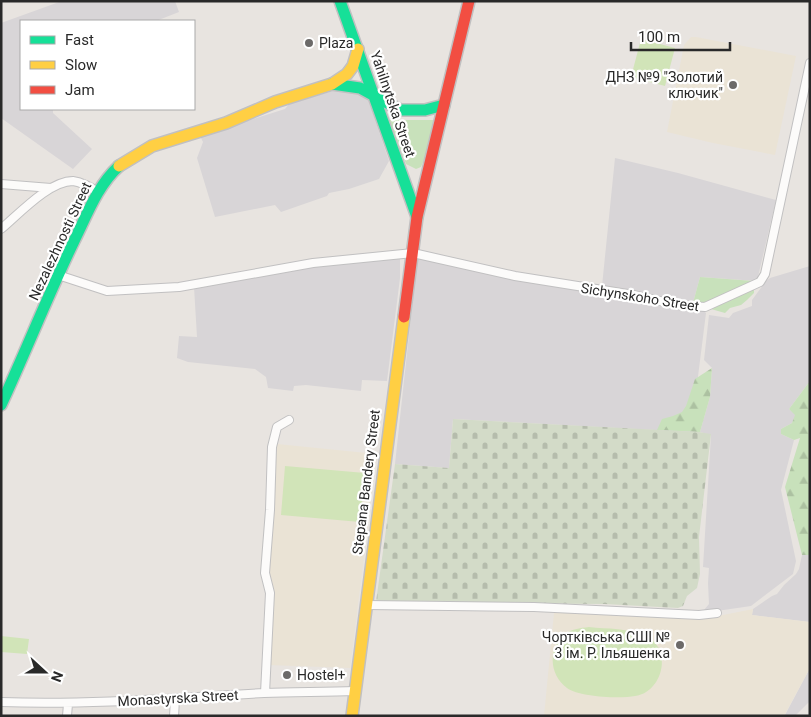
<svg xmlns="http://www.w3.org/2000/svg" width="811" height="717" font-family="Roboto,sans-serif">
	<defs>
		<pattern id="forest-firs" width="22" height="20" patternUnits="userSpaceOnUse" patternTransform="scale(1.25)"><rect width="22" height="20" fill="#c8e1bb"/><path d="M5 1l3.5 6h-7zM16 11l3.5 6h-7z" fill="#acc1a1"/></pattern>
		<pattern id="cemetery-stones" width="16" height="16" patternUnits="userSpaceOnUse" patternTransform="scale(1.25)"><rect width="16" height="16" fill="#d3dbc8"/><path d="M2 7V4a2 2 0 0 1 4 0v3zM10 15v-3a2 2 0 0 1 4 0v3z" fill="#b5bcac"/></pattern>
	</defs>
	<rect width="100%" height="100%" fill="#e8e4e0"/>
	<path fill="#d8d5d7" d="M 62,1 L 175,1 L 179,12 L 156,21 L 21,21 L 21,109 L 53,109 L 53,113 L 92,149 L 73,169 L 1,118 L 1,23 Z
		M 341,89 L 346,89 L 367,96 L 389,161 L 379,179 L 349,189 L 329,193 L 327,196 L 281,212 L 275,205 L 215,217 L 197,158 L 203,142 L 200,136 L 285,109 L 290,103 Z
		M 615,158 L 678,173 L 776,200 L 757,281 L 700,277 L 693,303 L 662,299 L 642,293 L 607,289 L 602,286 Z
		M 400,257 L 400,278 L 387,381 L 362,380 L 361,391 L 306,385 L 294,386 L 293,391 L 268,388 L 266,377 L 255,369 L 188,362 L 177,358 L 179,336 L 197,337 L 194,287 L 363,259 Z
		M 419,258 L 704,311 L 706,313 L 691,432 L 453,419 L 449,468 L 395,464 L 417,261 Z
		M 810,266 L 810,381 L 789,409 L 796,415 L 792,423 L 781,429 L 781,434 L 794,440 L 781,490 L 796,561 L 793,574 L 751,606 L 703,613 L 704,610 L 709,604 L 708,583 L 709,568 L 703,567 L 711,435 L 700,432 L 710,397 L 712,368 L 704,360 L 709,315 L 729,318 L 733,313 L 752,306 L 752,300 L 766,281 L 770,278 Z
		M 802,555 L 810,555 L 810,622 L 752,615 L 753,609 L 772,596 L 777,594 L 784,585 L 796,574 L 799,569 Z
		M 810,668 L 810,701 L 795,716 L 786,716 L 785,715 Z"/>
	<path fill="#eae3d5" d="M 691,37 L 696,37 L 796,56 L 775,155 L 713,143 L 667,132 L 684,45 Z
		M 277,444 L 377,454 L 350,668 L 268,665 L 268,571 Z
		M 753,609 L 752,615 L 810,622 L 810,668 L 784,716 L 544,716 L 554,613 L 602,612 L 713,617 Z"/>
	<path fill="#c8e1bb" d="M 389,120 L 435,120 L 426,155 L 421,167 L 416,169 L 406,164 Z
		M 700,277 L 754,281 C 736,291 714,306 693,303 Z
		M 754,288 L 754,293 L 747,300 L 741,305 L 730,308 L 725,313 L 711,309 L 711,307 Z"/>
	<path fill="url(#forest-firs)" d="M 712,368 L 710,397 L 700,432 L 657,430 L 662,419 L 673,416 L 682,412 L 686,406 L 695,379 Z
		M 810,381 L 810,555 L 802,555 L 785,487 L 800,438 L 794,440 L 781,434 L 781,429 L 792,423 L 795,415 L 789,409 Z"/>
	<path fill="url(#cemetery-stones)" d="M 453,419 L 699,432 L 711,434 L 699,537 L 700,574 L 697,588 L 687,596 L 683,606 L 678,608 L 604,604 L 376,602 L 395,464 L 449,468 Z"/>
	<path fill="#d1e4b8" d="M 641,39 L 675,48 L 665,86 L 631,77 Z
		M 285,466 L 365,473 L 360,522 L 281,515 Z
		M 589,627 C 607,629 629,628 646,636 C 673,649 663,692 635,696 C 620,699 579,697 567,688 C 550,676 547,650 564,635 C 571,629 580,628 589,627 Z
		M 1,636 L 29,639 L 27,654 L 1,652 Z"/>
	<g fill="none" stroke-linecap="round" stroke-linejoin="round">
		<g stroke="#c1c0c1" stroke-width="10">
			<path id="street" d="M 1,184 L 51,188
				M 1,229 C 19,214 49,181 73,181 C 82,182 90,187 98,192
				M 58,275 L 107,291 L 179,287 L 313,263 L 413,253 L 515,276 L 634,295 L 677,305 L 705,307 L 760,282 L 765,274 L 810,63
				M 366,605 L 534,607 L 699,615 L 717,613
				M 265,693 L 270,593 L 265,573 L 270,510 L 272,447 L 277,427 L 289,420
				M 1,702 C 89,705 176,698 264,693 C 294,692 324,692 355,691
				M 67,716 L 68,704
				M 174,716 L 175,700"/>
		</g>
		<g stroke="#c1c0c1" stroke-width="14">
			<path id="fast" d="M 340,1 L 417,217
				M 332,84 L 360,88 L 400,110 L 425,110 L 444,105
				M 1,405 C 26,351 48,295 74,241 C 87,215 97,186 119,166"/>
		</g>
		<g stroke="#c1c0c1" stroke-width="14">
			<path id="slow" d="M 119,166 L 152,146 L 226,123 L 275,102 L 332,84 L 347,74 L 353,66 L 358,49
				M 352,716 L 404,317"/>
		</g>
		<g stroke="#c1c0c1" stroke-width="14">
			<path id="jam" d="M 404,317 L 417,217 L 469,1"/>
		</g>
		<use href="#street" stroke="#fcfbfa" stroke-width="8"/>
		<use href="#fast" stroke="#16e098" stroke-width="11"/>
		<use href="#slow" stroke="#ffcf43" stroke-width="11"/>
		<use href="#jam" stroke="#f24e42" stroke-width="11"/>
	</g>
	<g fill="#6c6a69" stroke="#fff" stroke-width="2">
		<circle cx="309" cy="43" r="5"/>
		<circle cx="733" cy="85" r="5"/>
		<circle cx="680" cy="645" r="5"/>
		<circle cx="287" cy="675" r="5"/>
	</g>
	<g text-anchor="middle" stroke-width="4.5" stroke-linejoin="round" paint-order="stroke">
		<g font-size="14" fill="#292929" stroke="#fff" text-anchor="start">
			<text x="319" y="48">Plaza</text>
			<text x="723" y="82" text-anchor="end">ДНЗ №9 "Золотий<tspan x="723" dy="16">ключик"</tspan></text>
			<text x="670" y="642" text-anchor="end">Чортківська СШІ №<tspan x="670" dy="16">3 ім. Р. Ільяшенка</tspan></text>
			<text x="297" y="680">Hostel+</text>
		</g>
		<g font-size="14" fill="#292929" stroke="#fff">
			<text transform="translate(393 104) rotate(71)" y="5">Yahilnytska Street</text>
			<text transform="translate(60 241) rotate(-65)" y="5">Nezalezhnosti Street</text>
			<text transform="translate(640 297) rotate(9)" y="5">Sichynskoho Street</text>
			<text transform="translate(366 482) rotate(-83)" y="5">Stepana Bandery Street</text>
			<text transform="translate(178 698) rotate(-3)" y="5">Monastyrska Street</text>
		</g>
	</g>
	<rect width="811" height="717" fill="none" stroke="#292929" stroke-width="5"/>
	<rect x="20" y="20" width="175" height="90" fill="#ffffff" stroke="#a9a9a9"/>
	<rect x="30" y="36" width="25" height="8" fill="#16e098" stroke="#a9a9a9"/>
	<text x="65" y="45" font-size="15" fill="#292929">Fast</text>
	<rect x="30" y="61" width="25" height="8" fill="#ffcf43" stroke="#a9a9a9"/>
	<text x="65" y="70" font-size="15" fill="#292929">Slow</text>
	<rect x="30" y="86" width="25" height="8" fill="#f24e42" stroke="#a9a9a9"/>
	<text x="65" y="95" font-size="15" fill="#292929">Jam</text>
	<g transform="translate(45 672) rotate(111)" stroke="#ffffff" stroke-width="4" paint-order="stroke">
	<path d="M0-4L9 19L0 12L-9 19Z" fill="#292929"/>
	<text y="-8" font-size="14" font-weight="bold" text-anchor="middle" fill="#292929">N</text>
	</g>
	<path d="M631 42v8h99v-8" fill="none" stroke="#292929" stroke-width="2.5"/>
	<text x="638" y="42" font-size="15" fill="#292929" stroke="#ffffff" stroke-width="4" paint-order="stroke">100 m</text>
</svg>
